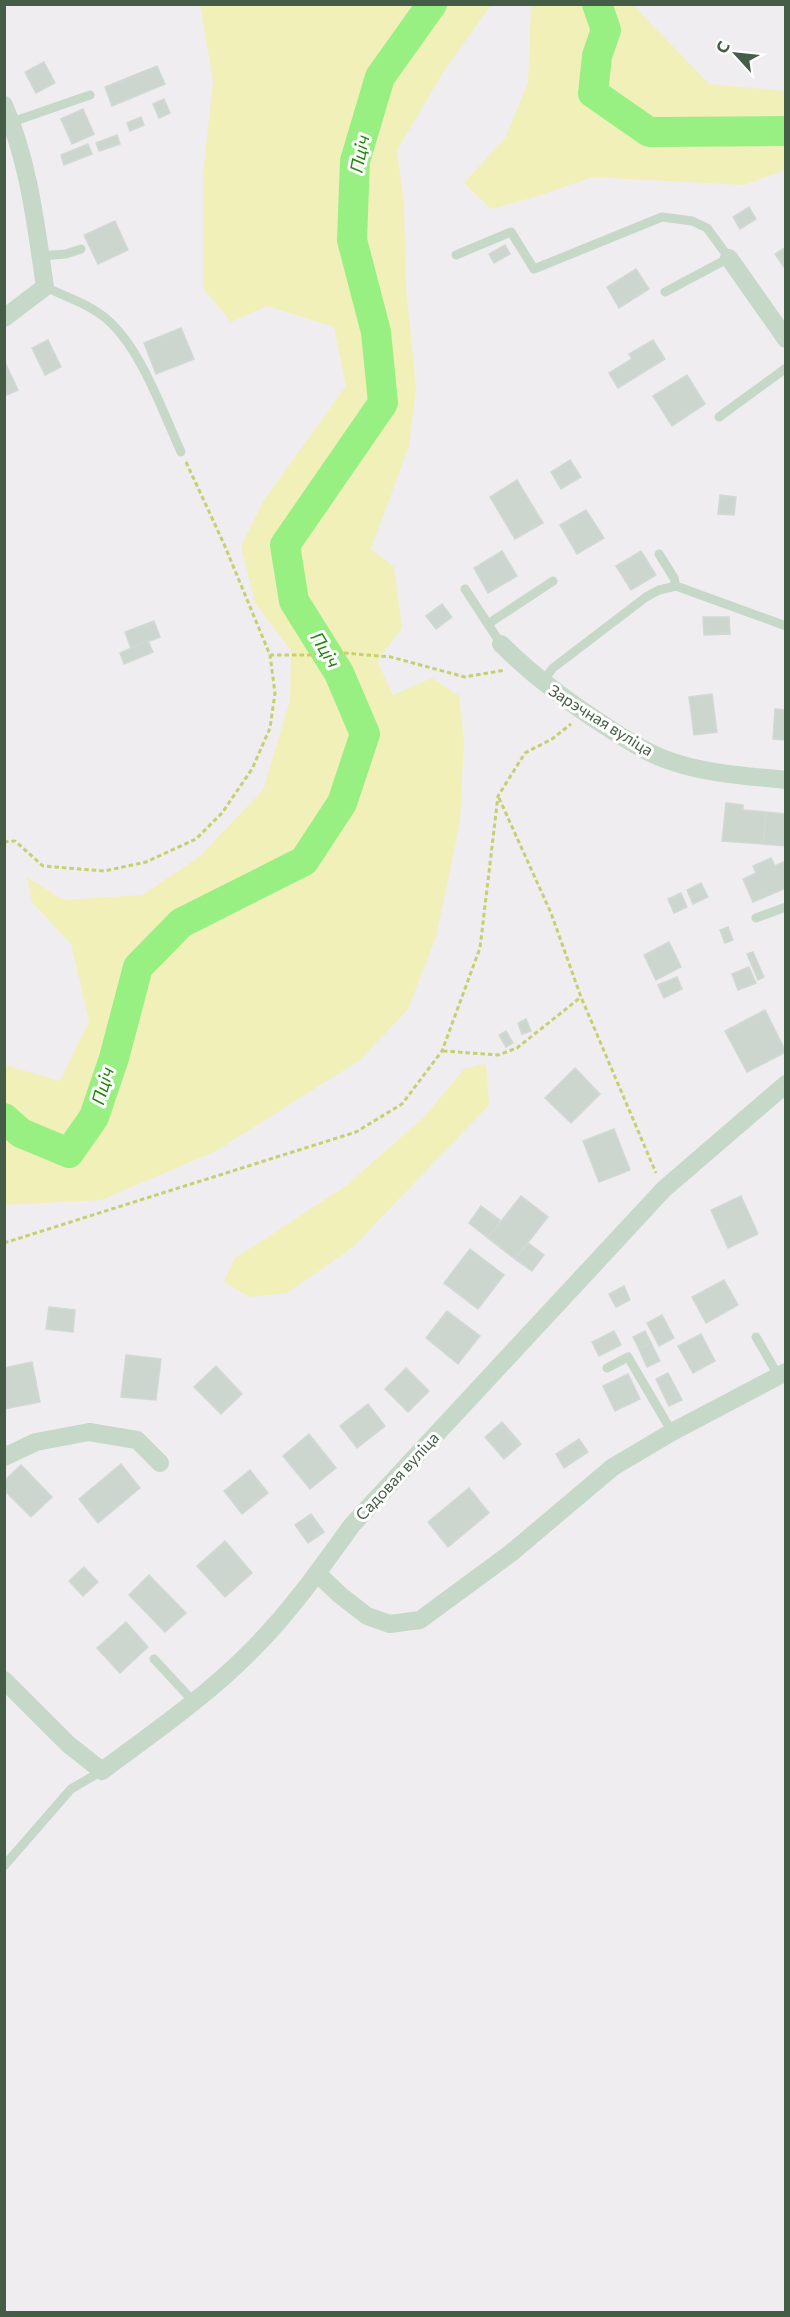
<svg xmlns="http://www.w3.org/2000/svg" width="790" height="2317" font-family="Commissioner,sans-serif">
	<rect width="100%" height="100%" fill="#efedf0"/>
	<path fill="#f1f0b9" d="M 531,4 L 633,5 L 709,84 L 785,91 L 785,170 L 744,185 L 592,177 L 541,195 L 491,209 L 464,183 L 505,138 L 528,83 Z
		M 200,5 L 491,5 L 444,71 L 397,150 L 404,205 L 406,288 L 416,387 L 409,446 L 371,549 L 394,567 L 402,628 L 377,661 L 393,695 L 432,678 L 459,696 L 464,742 L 460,822 L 436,937 L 408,1009 L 360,1060 L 216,1151 L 101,1200 L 5,1205 L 5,1065 L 60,1081 L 89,1021 L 71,944 L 32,902 L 27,877 L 63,900 L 142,895 L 199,857 L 263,790 L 290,700 L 291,651 L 255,603 L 241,546 L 264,500 L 346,386 L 334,327 L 267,306 L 231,322 L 203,288 L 203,174 L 213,80 Z
		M 486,1064 L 489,1105 L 353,1247 L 287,1293 L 250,1297 L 224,1282 L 234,1259 L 347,1185 L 424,1117 L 465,1068 Z"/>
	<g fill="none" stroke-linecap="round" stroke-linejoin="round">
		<path stroke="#98f083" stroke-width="30" d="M 597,4 L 606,30 L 597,56 L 593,93 L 649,132 L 786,131
			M 4,1118 L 21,1133 L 69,1153 L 94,1117 L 114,1058 L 138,967 L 181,923 L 304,861 L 342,803 L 365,734 L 339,673 L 294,601 L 285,545 L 383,403 L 376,332 L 352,240 L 355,161 L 380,77 L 432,4"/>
	</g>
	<path fill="#ccd5ce" stroke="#d1d9d4" stroke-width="1.5" d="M 44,62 L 55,83 L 36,93 L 25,72 Z
		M 157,66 L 165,84 L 112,106 L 105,87 Z
		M 164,99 L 170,113 L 159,118 L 153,104 Z
		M 83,109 L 94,134 L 72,144 L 61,119 Z
		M 141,117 L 144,125 L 130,131 L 127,123 Z
		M 117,135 L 120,144 L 99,151 L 96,143 Z
		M 88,144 L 92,154 L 64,165 L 61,155 Z
		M 749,207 L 756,219 L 740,229 L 733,217 Z
		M 115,221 L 128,250 L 98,264 L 84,235 Z
		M 505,245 L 510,254 L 494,263 L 489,254 Z
		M 786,247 L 786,270 L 775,254 Z
		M 636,269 L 649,289 L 619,308 L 607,287 Z
		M 181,328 L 194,359 L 156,374 L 144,343 Z
		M 48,340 L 61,367 L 45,375 L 32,348 Z
		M 653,340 L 665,359 L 618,388 L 609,373 L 632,359 L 629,354 Z
		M 4,360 L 18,390 L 4,396 Z
		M 687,375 L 705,404 L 672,426 L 653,396 Z
		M 570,460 L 581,477 L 561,489 L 551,472 Z
		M 517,480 L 543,523 L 515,539 L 490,497 Z
		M 720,495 L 736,497 L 734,515 L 718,514 Z
		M 586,510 L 604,538 L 577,554 L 560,525 Z
		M 502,551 L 517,576 L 488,593 L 474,568 Z
		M 641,551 L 656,575 L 631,590 L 616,566 Z
		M 442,604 L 452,617 L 436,629 L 426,616 Z
		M 703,617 L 729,617 L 730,634 L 704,635 Z
		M 154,621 L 160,637 L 131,648 L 125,632 Z
		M 148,641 L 153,652 L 124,664 L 120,653 Z
		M 712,694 L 717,732 L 694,735 L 689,697 Z
		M 775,709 L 786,710 L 786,740 L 773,739 Z
		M 726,803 L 743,805 L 743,810 L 766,812 L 763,844 L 722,841 Z
		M 766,812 L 786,814 L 786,846 L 763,844 Z
		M 771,858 L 775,866 L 786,861 L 786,888 L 753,902 L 743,879 L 756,873 L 753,866 Z
		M 701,883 L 708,897 L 693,904 L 687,890 Z
		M 681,893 L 687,907 L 674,913 L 668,899 Z
		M 728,927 L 733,940 L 725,943 L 720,930 Z
		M 669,942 L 681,967 L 656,980 L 644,955 Z
		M 753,952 L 764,977 L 758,980 L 747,954 Z
		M 749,967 L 756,983 L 738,990 L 732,974 Z
		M 677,977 L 682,989 L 664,998 L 658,985 Z
		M 765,1010 L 786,1052 L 747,1072 L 725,1031 Z
		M 526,1019 L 531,1031 L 522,1034 L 518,1023 Z
		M 506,1031 L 513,1043 L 506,1047 L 499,1035 Z
		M 575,1068 L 600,1094 L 571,1123 L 545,1098 Z
		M 614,1129 L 630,1170 L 599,1182 L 583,1141 Z
		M 521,1196 L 548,1217 L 515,1259 L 488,1238 Z
		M 741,1196 L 758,1234 L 728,1248 L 711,1210 Z
		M 481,1206 L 501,1221 L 488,1238 L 469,1223 Z
		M 528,1243 L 544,1255 L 532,1271 L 515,1259 Z
		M 470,1249 L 504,1275 L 478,1309 L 444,1283 Z
		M 724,1280 L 738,1305 L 706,1323 L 692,1297 Z
		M 624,1286 L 630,1300 L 616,1307 L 609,1294 Z
		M 49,1307 L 75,1310 L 73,1332 L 46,1329 Z
		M 447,1311 L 480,1336 L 458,1364 L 426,1338 Z
		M 662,1315 L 674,1338 L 659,1346 L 647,1323 Z
		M 614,1331 L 621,1345 L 599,1356 L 592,1342 Z
		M 645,1331 L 651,1343 L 639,1349 L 633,1337 Z
		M 701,1334 L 715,1361 L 693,1373 L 678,1346 Z
		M 651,1343 L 660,1361 L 647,1367 L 639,1349 Z
		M 126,1355 L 161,1359 L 156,1400 L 121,1397 Z
		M 32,1362 L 40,1402 L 4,1409 L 4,1368 Z
		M 216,1366 L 242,1394 L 221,1414 L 194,1387 Z
		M 406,1368 L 429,1391 L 408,1412 L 385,1389 Z
		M 668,1373 L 682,1400 L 669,1406 L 656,1379 Z
		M 628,1374 L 640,1399 L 615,1411 L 603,1386 Z
		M 368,1404 L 385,1426 L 357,1448 L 340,1426 Z
		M 502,1422 L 521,1444 L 504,1459 L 485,1437 Z
		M 309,1434 L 336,1468 L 310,1489 L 283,1456 Z
		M 579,1439 L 588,1452 L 564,1468 L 556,1454 Z
		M 121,1464 L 140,1488 L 98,1523 L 79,1499 Z
		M 21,1465 L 52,1497 L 31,1517 L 4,1490 L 4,1481 Z
		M 250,1470 L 268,1493 L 242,1514 L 224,1491 Z
		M 469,1488 L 489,1513 L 448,1547 L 428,1522 Z
		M 311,1514 L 324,1532 L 308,1543 L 295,1525 Z
		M 225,1541 L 252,1573 L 225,1597 L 197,1566 Z
		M 84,1567 L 98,1582 L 83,1596 L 69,1581 Z
		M 149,1575 L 186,1613 L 165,1632 L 129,1595 Z
		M 126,1622 L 148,1647 L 120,1673 L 97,1648 Z"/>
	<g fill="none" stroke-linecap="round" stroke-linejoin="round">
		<path stroke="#c5d06f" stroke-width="3" stroke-dasharray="4.5 3" stroke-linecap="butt" d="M 186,462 L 224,544 L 270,655 L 320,655 L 333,652 L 391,657 L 465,677 L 505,670
			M 499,798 L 551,913 L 581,997 L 656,1173
			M 4,842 L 15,841 L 43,866 L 104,871 L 146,862 L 196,839 L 222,813 L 252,769 L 270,728 L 275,693 L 270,655
			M 443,1051 L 498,1055 L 517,1048 L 581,997
			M 4,1243 L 356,1132 L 402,1104 L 442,1051 L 480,948 L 498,796 L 525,753 L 552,739 L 571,724"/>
		<path stroke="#c6d8c7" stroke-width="9" d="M 12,122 L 90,95
			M 456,255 L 511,232 L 534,269 L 662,217 L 692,221 L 707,228 L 729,258 L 665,292
			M 40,256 L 66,254 L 81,249
			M 45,287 C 67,297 92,305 110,322 C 142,352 163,412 181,452
			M 719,417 L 786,368
			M 659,554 L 674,578 L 676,586 L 786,626
			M 465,589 L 501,644
			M 488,624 L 553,581
			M 542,682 L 553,668 L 646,597 L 659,590 L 676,586
			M 756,918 L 786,907
			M 756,1337 L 778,1375
			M 607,1368 L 628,1357 L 672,1432
			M 154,1659 L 193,1701
			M 4,1866 L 71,1789 L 102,1771"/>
		<path stroke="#c6d8c7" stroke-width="18" d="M 4,105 C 29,162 36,226 45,287 L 4,318
			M 729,258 L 786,339
			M 501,644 C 536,679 574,706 616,733 C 634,744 653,756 673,762 C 709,774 748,776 786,780
			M 4,1457 L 36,1442 L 89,1432 L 137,1440 L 160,1463
			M 318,1574 L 340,1595 L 367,1616 L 390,1624 L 420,1620 L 511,1553 L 613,1467 L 672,1432 L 786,1372
			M 4,1680 L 68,1744 L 102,1771 C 153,1733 208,1695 252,1650 C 290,1612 321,1568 352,1525 L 664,1189 L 786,1084"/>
	</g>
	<g text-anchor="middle" stroke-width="6" stroke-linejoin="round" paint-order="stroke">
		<g font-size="16" fill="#455c46" stroke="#fff">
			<text transform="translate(601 720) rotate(32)" y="6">Зарэчная вуліца</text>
			<text transform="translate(397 1476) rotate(-47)" y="6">Садовая вуліца</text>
		</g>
		<g font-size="18" font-style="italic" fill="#208708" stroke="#fff">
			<text transform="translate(360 154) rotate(-79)" y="6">Пціч</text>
			<text transform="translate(325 650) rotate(58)" y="6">Пціч</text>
			<text transform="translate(103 1086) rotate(-74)" y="6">Пціч</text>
		</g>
	</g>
	<rect width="790" height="2317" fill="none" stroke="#455c46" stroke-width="12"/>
	<g transform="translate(736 54) rotate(297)" stroke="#ffffff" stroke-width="4.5" paint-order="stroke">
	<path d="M0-4.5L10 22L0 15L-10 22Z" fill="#455c46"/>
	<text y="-9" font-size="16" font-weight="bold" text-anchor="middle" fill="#455c46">С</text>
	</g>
</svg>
